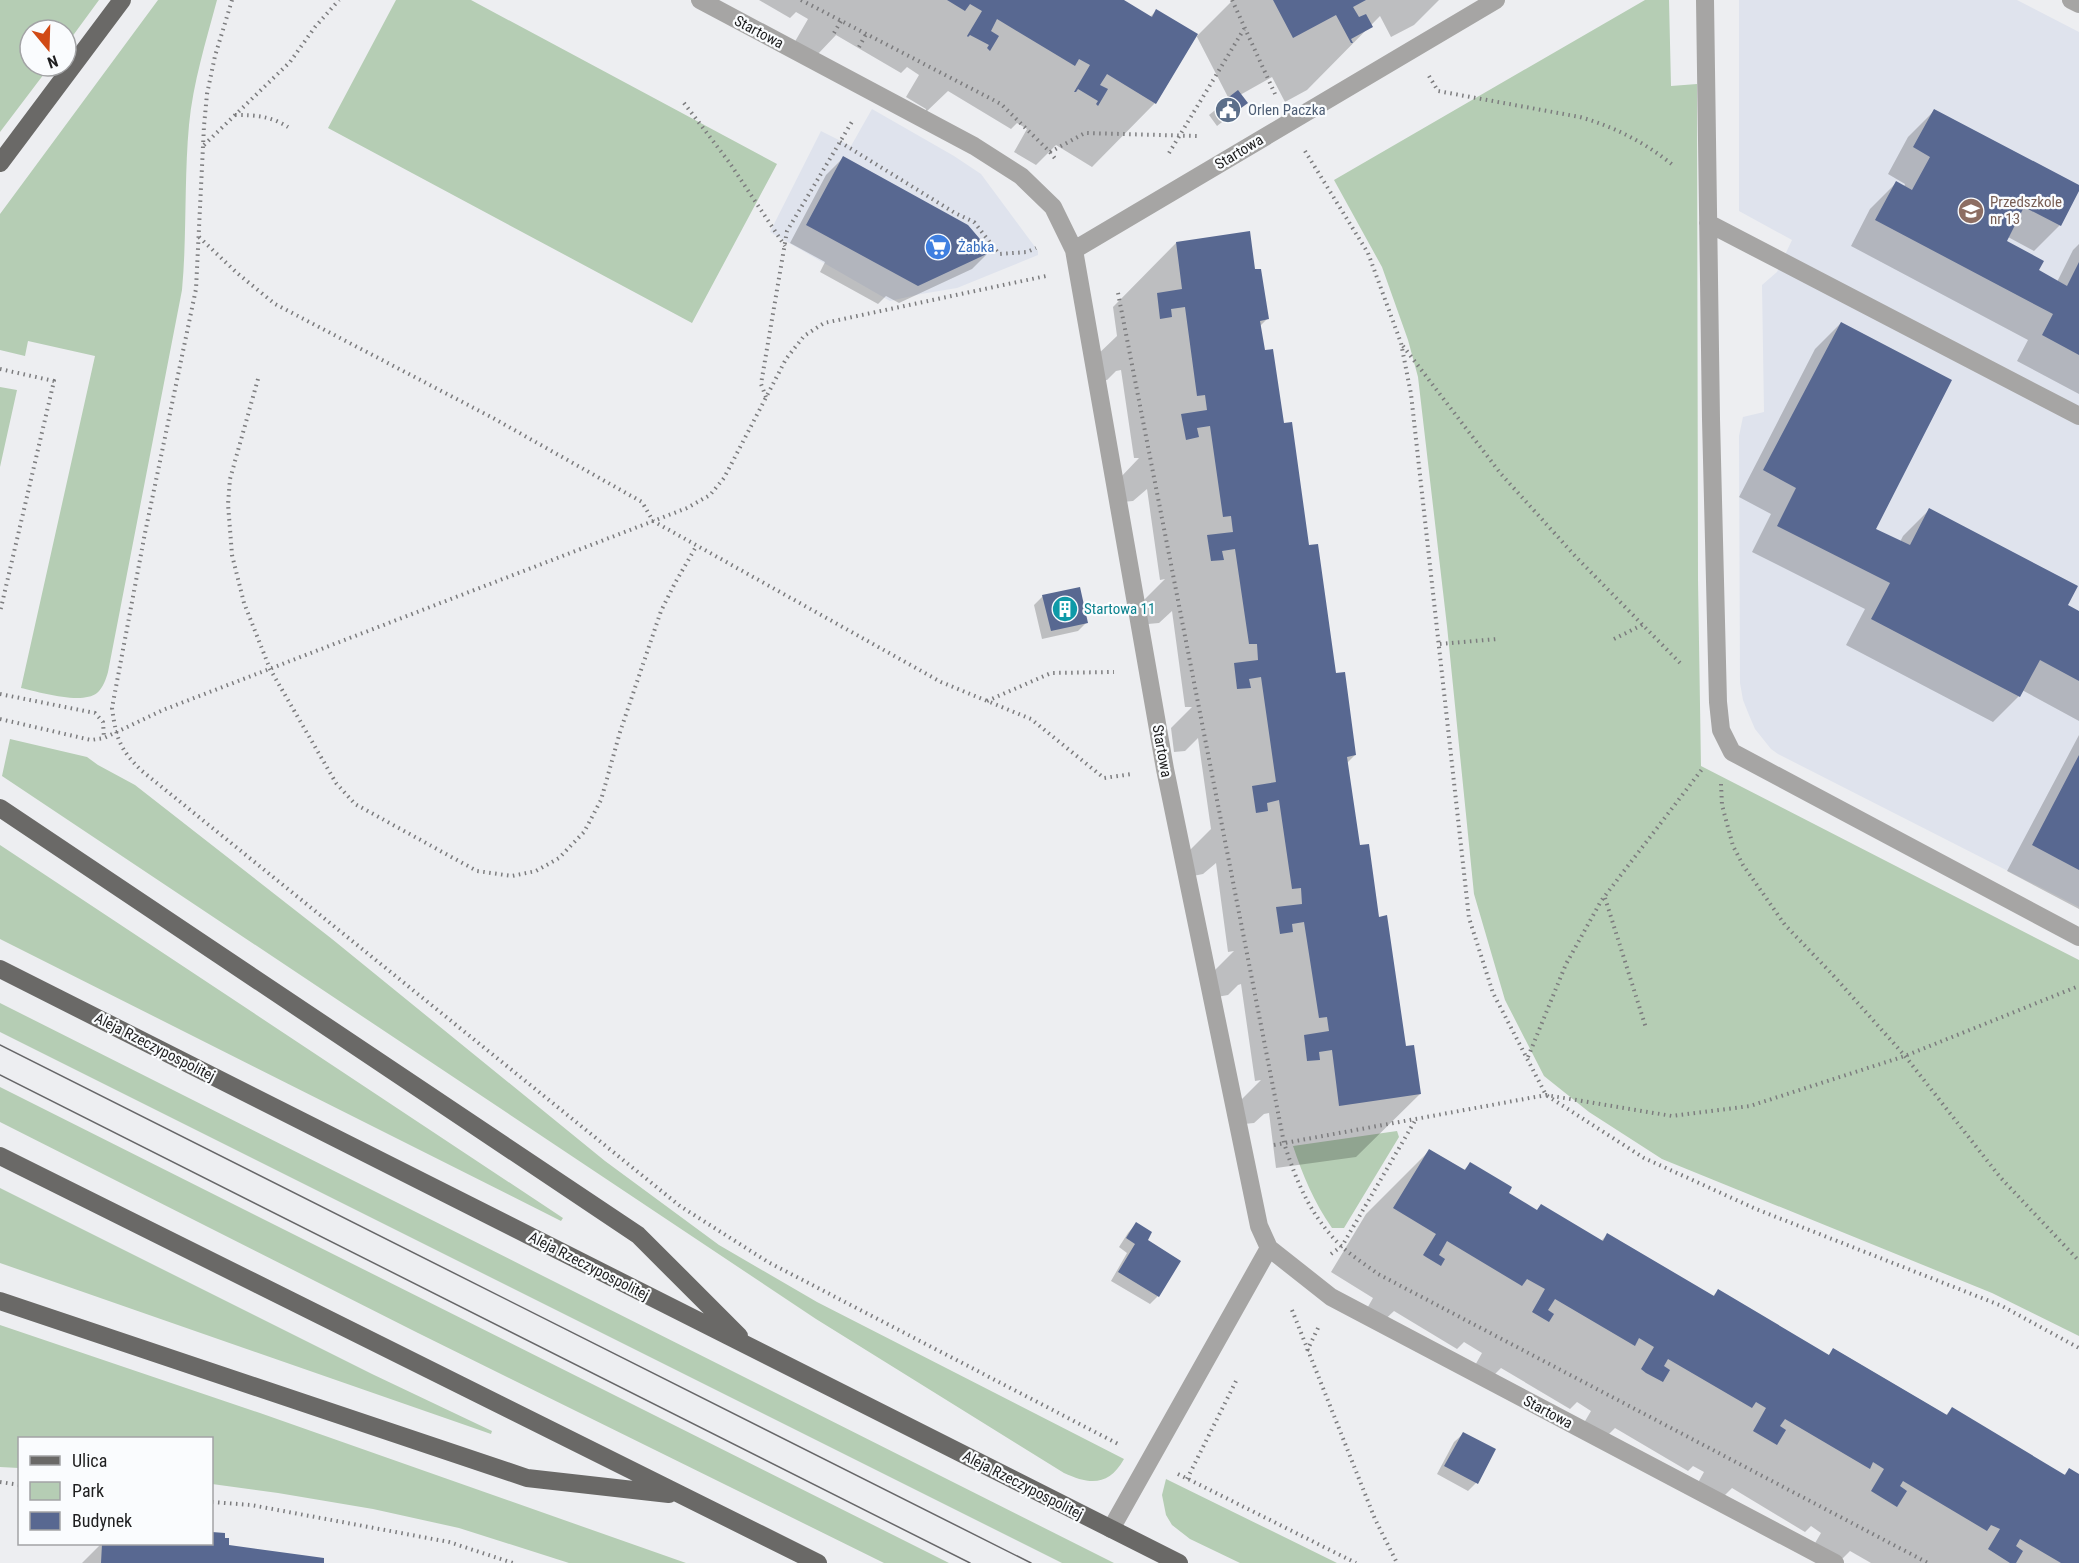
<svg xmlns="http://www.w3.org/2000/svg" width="2079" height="1563" font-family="'Roboto Condensed',sans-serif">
	<rect width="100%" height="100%" fill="#edeef1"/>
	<path fill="#dfe3ed" d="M 1739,0 L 2017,0 L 2079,32 L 2079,907 L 1778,754 L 1771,749 L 1755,729 L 1749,715 L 1743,700 L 1740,683 L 1739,436 L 1743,417 L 1764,412 L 1762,285 L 1777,272 L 1792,240 L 1739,211 Z
		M 872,109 L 954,156 L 981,174 L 1038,251 L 1038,255 L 957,288 L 921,294 L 890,301 L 770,232 L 821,131 L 851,146 Z"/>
	<path fill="#b5cdb4" d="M 0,0 L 99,0 L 66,45 L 66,30 L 30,30 L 30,66 L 50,66 L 0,132 Z
		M 158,0 L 217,0 C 206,41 193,83 189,125 C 184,180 187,236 182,290 L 108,672 C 106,679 103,688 97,693 C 82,705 39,692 21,688 L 95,356 L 28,341 L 25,356 L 0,350 L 0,214 Z
		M 396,0 L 471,0 L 777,164 L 692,323 L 328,128 Z
		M 1645,0 L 1669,0 L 1671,86 L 1697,84 L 1698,580 L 1701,766 L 2079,960 L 2079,1336 L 1992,1293 L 1662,1159 L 1589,1112 L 1544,1076 L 1505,1000 L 1474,894 L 1447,626 L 1418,377 L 1408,340 L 1382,267 L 1334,180 Z
		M 0,387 L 17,390 L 0,467 Z
		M 10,739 L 87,757 L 98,765 L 135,785 L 332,939 L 605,1161 L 719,1245 L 817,1302 L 1124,1459 C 1109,1486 1090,1485 1064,1473 L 816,1319 L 2,776 Z
		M 0,845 L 563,1218 L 561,1221 L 0,939 Z
		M 0,1003 L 1114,1563 L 1062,1563 L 0,1032 Z
		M 0,1087 L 949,1563 L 884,1563 L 418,1333 L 0,1122 Z
		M 1397,1131 L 1399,1137 L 1344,1228 L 1332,1228 C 1314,1202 1303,1176 1293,1146 Z
		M 0,1188 L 372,1374 L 492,1431 L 491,1434 L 0,1263 Z
		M 0,1325 L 260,1413 L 686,1563 L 569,1563 L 459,1528 L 373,1509 L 278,1493 L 212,1484 L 212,1438 L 20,1438 L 19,1468 L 0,1467 Z
		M 1166,1479 L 1337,1563 L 1240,1563 L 1190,1539 L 1172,1525 L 1166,1515 L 1162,1495 Z"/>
	<path fill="#0003" d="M 759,0 L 1121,0 L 1150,17 L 1156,11 L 1197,36 L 1233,0 L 1439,0 L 1414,25 L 1391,37 L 1380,16 L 1307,90 L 1285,102 L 1272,77 L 1240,95 L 1246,103 L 1217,126 L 1209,115 L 1229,99 L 1196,35 L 1155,103 L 1092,167 L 1056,145 L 1036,165 L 1014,152 L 1027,129 L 1017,123 L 1011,129 L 948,91 L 925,113 L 926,109 L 906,97 L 919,75 L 907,67 L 901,73 L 836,35 L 817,55 L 793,45 L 808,19 L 796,12 L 790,18 Z
		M 1934,111 L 2079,187 L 2060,225 L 2034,251 L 2008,237 L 2005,242 L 2037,271 L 2057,282 L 2073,250 L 2079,244 L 2079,394 L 2017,361 L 2028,340 L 1851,246 L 1870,209 L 1896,183 L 1904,187 L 1905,184 L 1888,174 L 1908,137 Z
		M 843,158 L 989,252 L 972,269 L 899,303 L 886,296 L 878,304 L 820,272 L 825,262 L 790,243 L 826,175 Z
		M 1176,243 L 1254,271 L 1267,319 L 1260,326 L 1264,352 L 1283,425 L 1335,675 L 1355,755 L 1347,763 L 1359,846 L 1378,919 L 1404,1048 L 1420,1094 L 1356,1157 L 1276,1168 L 1269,1113 L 1264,1114 L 1254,1123 L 1244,1124 L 1241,1100 L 1261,1080 L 1255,1081 L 1241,984 L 1238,985 L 1228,995 L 1217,997 L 1213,972 L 1234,951 L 1228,952 L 1216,863 L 1203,874 L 1193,876 L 1189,851 L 1211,829 L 1198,738 L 1185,751 L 1174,752 L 1171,728 L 1192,707 L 1185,707 L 1172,611 L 1159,623 L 1148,624 L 1144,600 L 1165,579 L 1160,580 L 1147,489 L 1133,501 L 1122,502 L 1119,479 L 1139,458 L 1134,458 L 1121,370 L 1116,371 L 1107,380 L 1097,382 L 1094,358 L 1117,336 L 1113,307 Z
		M 1841,323 L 1874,529 L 1900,542 L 1903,536 L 1929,510 L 2066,606 L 2079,613 L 2079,721 L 2022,690 L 2019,696 L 1993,722 L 1846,645 L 1865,609 L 1752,552 L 1771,514 L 1739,497 L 1815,349 Z
		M 1043,596 L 1086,623 L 1078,631 L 1042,639 L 1034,605 Z
		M 2079,735 L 2079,909 L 2007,871 Z
		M 1430,1150 L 1463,1171 L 1470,1164 L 1507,1194 L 1536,1211 L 1601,1241 L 1607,1235 L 1712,1297 L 1718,1291 L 1828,1356 L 1834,1349 L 1946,1415 L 1952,1409 L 2063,1476 L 2069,1470 L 2079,1476 L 2079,1563 L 1871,1563 L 1850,1551 L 1838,1563 L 1808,1555 L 1821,1533 L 1811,1526 L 1805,1532 L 1732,1488 L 1713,1507 L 1691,1495 L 1704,1472 L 1693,1466 L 1688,1471 L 1615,1428 L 1598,1445 L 1578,1433 L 1591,1411 L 1577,1402 L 1570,1409 L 1501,1368 L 1484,1385 L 1469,1376 L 1482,1353 L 1464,1342 L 1457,1349 L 1394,1311 L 1376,1328 L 1361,1319 L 1373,1298 L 1331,1272 L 1366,1214 Z
		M 1136,1224 L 1146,1240 L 1158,1296 L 1150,1304 L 1111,1281 L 1127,1253 L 1119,1247 L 1128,1233 Z
		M 1463,1434 L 1476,1483 L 1468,1491 L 1437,1474 L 1454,1442 Z
		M 212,1534 L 224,1534 L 227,1546 L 323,1563 L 82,1563 L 101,1544 L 212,1544 Z"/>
	<path fill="#586891" d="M 947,0 L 1124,0 L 1152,17 L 1156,9 L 1198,34 L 1156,104 L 1107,74 L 1100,85 L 1108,89 L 1098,106 L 1096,104 L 1098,101 L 1078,89 L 1076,92 L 1074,92 L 1090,65 L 1079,59 L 1075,66 L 997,19 L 991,31 L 999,36 L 990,51 L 987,48 L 989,45 L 970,35 L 968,37 L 967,36 L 982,11 L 970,4 L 965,11 Z
		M 1273,0 L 1366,0 L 1353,7 L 1359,17 L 1366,14 L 1373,27 L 1351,39 L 1353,43 L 1351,43 L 1336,15 L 1293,38 Z
		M 1238,90 L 1248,103 L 1226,119 L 1217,106 Z
		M 1934,109 L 2079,185 L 2079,191 L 2061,226 L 2024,207 L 2007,241 L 2044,261 L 2039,270 L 2067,286 L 2079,262 L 2079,355 L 2042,335 L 2053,314 L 1875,220 L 1896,181 L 1912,190 L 1930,157 L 1913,147 Z
		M 843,156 L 968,225 L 991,252 L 918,286 L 806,225 Z
		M 1250,231 L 1255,269 L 1261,269 L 1269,319 L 1260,321 L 1265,350 L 1273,349 L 1284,423 L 1292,422 L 1309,545 L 1318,544 L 1336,673 L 1345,672 L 1356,755 L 1347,757 L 1360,845 L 1369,844 L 1379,917 L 1387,915 L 1406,1046 L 1414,1045 L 1421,1094 L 1339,1106 L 1332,1050 L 1319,1052 L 1320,1060 L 1307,1061 L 1304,1035 L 1329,1031 L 1327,1017 L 1319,1018 L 1304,922 L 1292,924 L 1293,932 L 1280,934 L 1276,907 L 1302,904 L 1301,888 L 1292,889 L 1279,800 L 1267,803 L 1268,811 L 1256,813 L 1252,786 L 1276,782 L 1261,677 L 1249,679 L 1251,688 L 1237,689 L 1234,663 L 1258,660 L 1257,644 L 1249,644 L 1235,549 L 1222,551 L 1224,560 L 1211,561 L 1207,535 L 1233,532 L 1231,516 L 1223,517 L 1210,426 L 1197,428 L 1199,437 L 1186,440 L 1181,414 L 1207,410 L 1205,395 L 1197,396 L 1185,307 L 1171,309 L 1172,317 L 1160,319 L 1157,293 L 1182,289 L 1176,242 Z
		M 1841,322 L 1952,380 L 1876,529 L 1910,545 L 1929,508 L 2078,586 L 2068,605 L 2079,611 L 2079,681 L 2040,660 L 2020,697 L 1871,619 L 1890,583 L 1777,526 L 1796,488 L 1763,470 Z
		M 1080,587 L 1088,623 L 1051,631 L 1042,595 Z
		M 2079,755 L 2079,870 L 2032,845 Z
		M 1429,1149 L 1465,1170 L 1470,1162 L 1512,1187 L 1509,1193 L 1537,1210 L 1541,1204 L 1603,1241 L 1607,1233 L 1714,1296 L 1718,1289 L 1829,1355 L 1833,1348 L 1947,1415 L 1952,1407 L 2065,1475 L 2069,1468 L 2079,1474 L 2079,1563 L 2061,1563 L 2020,1539 L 2016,1546 L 2023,1551 L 2016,1563 L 2010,1563 L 1988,1549 L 2000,1529 L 1991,1525 L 1987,1531 L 1903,1481 L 1900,1486 L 1907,1491 L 1897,1507 L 1871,1491 L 1884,1469 L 1873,1462 L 1870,1469 L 1785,1419 L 1780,1426 L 1786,1430 L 1777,1445 L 1753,1431 L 1766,1408 L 1756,1402 L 1752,1408 L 1668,1359 L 1664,1366 L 1670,1370 L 1663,1382 L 1646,1373 L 1641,1369 L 1654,1347 L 1639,1338 L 1635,1346 L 1555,1299 L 1548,1310 L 1554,1314 L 1549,1322 L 1532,1312 L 1545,1289 L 1527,1279 L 1522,1286 L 1447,1241 L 1439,1255 L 1445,1259 L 1441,1266 L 1426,1257 L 1423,1255 L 1436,1234 L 1393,1208 Z
		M 1136,1222 L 1152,1232 L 1148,1240 L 1181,1261 L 1159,1297 L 1118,1272 L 1135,1244 L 1126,1238 Z
		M 1463,1432 L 1496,1449 L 1478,1484 L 1444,1466 Z
		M 212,1532 L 225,1533 L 225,1538 L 229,1538 L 229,1545 L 324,1558 L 324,1563 L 101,1563 L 102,1544 L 212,1544 Z"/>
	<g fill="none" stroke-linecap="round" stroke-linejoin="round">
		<path stroke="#7c7c7e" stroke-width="4" stroke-dasharray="1.5 4.5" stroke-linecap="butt" d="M 232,0 L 215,56 L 207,94 L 204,126 L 196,289 L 145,533 L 112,708 C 116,738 120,750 142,771 L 680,1206 L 768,1262 L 1120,1445
			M 801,0 L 1001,104 L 1050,152 L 1057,161
			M 1232,0 L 1275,94
			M 834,33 L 841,21
			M 859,47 L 866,34
			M 1429,76 L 1438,91 L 1580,117 C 1615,127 1646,143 1674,166
			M 684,103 L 729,162 L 785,246
			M 235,115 C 256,115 270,116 288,127
			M 840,142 L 955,213 L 974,222 L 999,254 L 1027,252 L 1036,248
			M 204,145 L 290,62 L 315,27 L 339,0
			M 1305,151 L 1368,253 L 1401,343 L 1411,394 L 1469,918 L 1493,993 L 1546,1095 L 1644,1158 L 1756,1209 L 2002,1306 L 2079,1348
			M 1050,152 L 1085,133 L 1197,136
			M 1169,153 L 1244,29
			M 199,237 L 237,273 L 275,304 L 493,418 L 642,502 L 653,521 L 941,682 L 1031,719 L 1104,778 L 1132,774
			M 1118,293 L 1284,1143 C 1297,1183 1310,1215 1341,1246 C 1352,1256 1366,1265 1378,1274 L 1928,1563
			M 1403,346 L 1501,474 L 1576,557 L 1682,665
			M 0,369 L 54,381 L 0,612
			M 258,379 L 230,479 L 228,504 L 232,555 L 244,603 L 270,669 L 336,783 L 355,804 L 477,871 L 512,876 L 536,871 L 559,858 L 584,832 L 601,800 L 620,732 L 661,611 L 675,583 L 697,545
			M 766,397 L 761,384 L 787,231 L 853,120
			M 1614,639 L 1644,624
			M 1440,644 L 1497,639
			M 0,694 L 95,713 L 103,722 L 104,738
			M 987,701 L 1051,673 L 1114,672
			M 0,719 L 91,740 L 104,738 L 163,710 L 687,508 L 710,495 L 724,478 L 786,359 L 804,336 L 824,323 L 1046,276
			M 1721,784 L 1722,805 L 1733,846 L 1743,865 L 1785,925 L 1832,974 L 1905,1056 L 2000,1177 L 2079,1261
			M 1605,898 L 1646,1028
			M 1528,1057 L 1566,964 L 1601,901 L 1703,768
			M 1274,1145 L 1546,1095 L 1672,1116 L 1750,1106 L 1905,1056 L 2079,986
			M 1331,1254 L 1342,1246 L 1416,1119
			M 1292,1310 L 1375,1519 L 1397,1563
			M 1307,1351 L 1318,1328
			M 1178,1474 L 1356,1563
			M 1187,1479 L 1236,1381
			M 0,1482 L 20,1485
			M 212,1502 L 251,1505 L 449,1542 L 513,1563"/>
		<path stroke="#a6a5a4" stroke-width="18" d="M 700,0 L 974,146 L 1021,176 L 1053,207 L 1074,250 L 1165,769 L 1259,1226 L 1269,1248 L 1331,1297 L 1835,1563
			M 1705,0 L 1711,419 L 1718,702 L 1721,730 L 1732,752 L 2079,937
			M 2071,0 L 2079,4
			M 1708,223 L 2079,416
			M 1074,250 L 1496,0
			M 1111,1529 L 1269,1248"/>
		<path stroke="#6a6967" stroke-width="18" d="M 0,163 L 122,0
			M 0,808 L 638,1235 L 739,1336
			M 0,969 L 1179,1563
			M 0,1156 L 818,1563
			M 0,1301 L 527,1478 L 669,1494"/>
		<path stroke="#676769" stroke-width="1.5" d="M 0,1045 L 1031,1563
			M 0,1075 L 970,1563"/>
	</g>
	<defs>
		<g id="civic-disc" transform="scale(1.35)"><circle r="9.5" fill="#5c6f8a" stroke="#fafcfe"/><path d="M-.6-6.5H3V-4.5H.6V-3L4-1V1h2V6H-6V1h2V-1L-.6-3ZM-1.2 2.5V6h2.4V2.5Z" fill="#fff"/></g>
		<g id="school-disc" transform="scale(1.35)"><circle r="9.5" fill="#8d6e63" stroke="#fafcfe"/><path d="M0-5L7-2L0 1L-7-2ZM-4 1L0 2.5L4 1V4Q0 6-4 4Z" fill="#fff"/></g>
		<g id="supermarket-disc" transform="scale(1.35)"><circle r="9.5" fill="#3f7fe0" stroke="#fafcfe"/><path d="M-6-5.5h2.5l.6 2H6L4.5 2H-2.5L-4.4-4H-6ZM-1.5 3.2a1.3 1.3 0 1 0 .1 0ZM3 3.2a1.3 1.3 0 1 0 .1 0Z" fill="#fff"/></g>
		<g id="building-disc" transform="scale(1.35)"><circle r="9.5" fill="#0f9aa8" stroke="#fafcfe"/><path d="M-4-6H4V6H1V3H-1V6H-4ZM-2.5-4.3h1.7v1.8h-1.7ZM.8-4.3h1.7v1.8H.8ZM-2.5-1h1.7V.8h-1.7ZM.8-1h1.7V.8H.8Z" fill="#fff"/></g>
	</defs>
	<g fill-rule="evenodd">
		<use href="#civic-disc" x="1228" y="110"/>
		<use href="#school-disc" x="1971" y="211"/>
		<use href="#supermarket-disc" x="938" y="247"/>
		<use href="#building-disc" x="1065" y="609"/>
	</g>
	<g text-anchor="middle" stroke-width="4.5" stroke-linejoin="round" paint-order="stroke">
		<g font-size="15" fill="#1e1e1f" stroke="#fafcfe">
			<text transform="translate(759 32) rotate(28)" y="5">Startowa</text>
			<text transform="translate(1239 152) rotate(-31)" y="5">Startowa</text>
			<text transform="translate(1162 751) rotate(80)" y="5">Startowa</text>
			<text transform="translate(155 1047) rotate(27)" y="5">Aleja Rzeczypospolitej</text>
			<text transform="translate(589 1266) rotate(27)" y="5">Aleja Rzeczypospolitej</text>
			<text transform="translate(1548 1412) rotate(28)" y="5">Startowa</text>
			<text transform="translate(1023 1485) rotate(27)" y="5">Aleja Rzeczypospolitej</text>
		</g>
		<g font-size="15" fill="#4e5e75" stroke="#fafcfe" text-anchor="start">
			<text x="1248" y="115">Orlen Paczka</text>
		</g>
		<g font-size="15" fill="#785e54" stroke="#fafcfe" text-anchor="start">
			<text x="1990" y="207">Przedszkole<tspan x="1990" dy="17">nr 13</tspan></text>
		</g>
		<g font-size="15" fill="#366cbe" stroke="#fafcfe" text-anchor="start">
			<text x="958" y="252">Żabka</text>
		</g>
		<g font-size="15" fill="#0d838f" stroke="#fafcfe" text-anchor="start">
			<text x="1084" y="614">Startowa 11</text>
		</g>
	</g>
	<rect x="18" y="1437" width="195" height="108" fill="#fafcfe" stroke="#a2a3a5" stroke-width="1.5"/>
	<rect x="30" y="1456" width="30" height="9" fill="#6a6967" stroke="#a2a3a5" stroke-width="1.5"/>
	<text x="72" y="1467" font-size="18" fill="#1e1e1f">Ulica</text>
	<rect x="30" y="1482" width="30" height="18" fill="#b5cdb4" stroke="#a2a3a5" stroke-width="1.5"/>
	<text x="72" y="1497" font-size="18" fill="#1e1e1f">Park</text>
	<rect x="30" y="1512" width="30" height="18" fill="#586891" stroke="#a2a3a5" stroke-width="1.5"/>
	<text x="72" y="1527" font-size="18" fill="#1e1e1f">Budynek</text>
	<g transform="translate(48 48) rotate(161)"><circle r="28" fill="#fafcfe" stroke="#a2a3a5" stroke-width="1.5"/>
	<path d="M0-4.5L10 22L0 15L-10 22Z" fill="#d14a15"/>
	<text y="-9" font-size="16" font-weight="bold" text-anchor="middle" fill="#1e1e1f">N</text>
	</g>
</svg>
